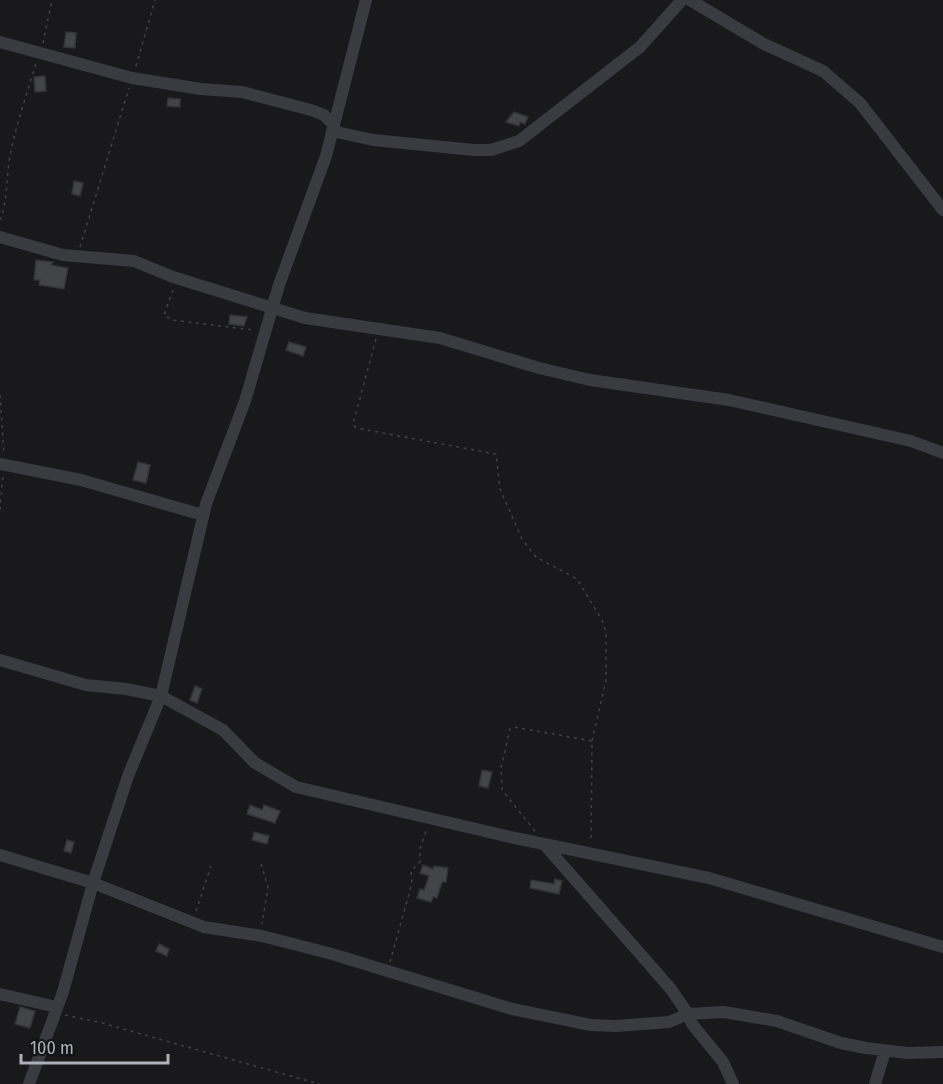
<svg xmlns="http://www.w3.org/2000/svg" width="943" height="1084" font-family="'Fira Sans Condensed',sans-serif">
	<rect width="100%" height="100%" fill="#19191b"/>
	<path fill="#434448" stroke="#333337" stroke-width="1.5" d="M 66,32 L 76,33 L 75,48 L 64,47 Z
		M 45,76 L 46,91 L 35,92 L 34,77 Z
		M 168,98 L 180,99 L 180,107 L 167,106 Z
		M 514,112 L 528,117 L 525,124 L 520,122 L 519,126 L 506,122 Z
		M 74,181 L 83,183 L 80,196 L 72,194 Z
		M 36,260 L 53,262 L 51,265 L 68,268 L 64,289 L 39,285 L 40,280 L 34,280 Z
		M 230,315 L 247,317 L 244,326 L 229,324 Z
		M 289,342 L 306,347 L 303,356 L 286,350 Z
		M 138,462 L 150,465 L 146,483 L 133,480 Z
		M 195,686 L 202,689 L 197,703 L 190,700 Z
		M 482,770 L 492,772 L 488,788 L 479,786 Z
		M 250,805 L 262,810 L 264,805 L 280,811 L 275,823 L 247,814 Z
		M 254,832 L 269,836 L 267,844 L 252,840 Z
		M 67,840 L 74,842 L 71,853 L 64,851 Z
		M 423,865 L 433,869 L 434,866 L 448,868 L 446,882 L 442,882 L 437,898 L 433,897 L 431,902 L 417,898 L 420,889 L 424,890 L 429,876 L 420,873 Z
		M 555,879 L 562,881 L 559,894 L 530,888 L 531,880 L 554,884 Z
		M 159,944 L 169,949 L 167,956 L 156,951 Z
		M 20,1007 L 35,1011 L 30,1028 L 15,1024 Z"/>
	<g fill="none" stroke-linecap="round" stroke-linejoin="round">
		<path stroke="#404247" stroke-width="1.5" stroke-dasharray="3 4.5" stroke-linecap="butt" d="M 43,43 L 52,0
			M 136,66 L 155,0
			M 0,220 C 8,201 6,177 10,156 C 16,124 27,94 36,63
			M 80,247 L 129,88
			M 173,290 L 164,315 L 172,320 L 253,330
			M 376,339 L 353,424 L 356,428 L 496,454 L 500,489 L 522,539 L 536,557 L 577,579 L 602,620 L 606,632 L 606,680 L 592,741 L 591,841
			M 0,395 L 4,453
			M 0,510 L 3,475
			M 535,831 L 502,790 L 501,768 L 510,729 L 514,727 L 592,741
			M 261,864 L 268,887 L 262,924
			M 196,911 L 211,866
			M 390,962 L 412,883 L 411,871 L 420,862 L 420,849 L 427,828
			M 65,1015 L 102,1023 L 319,1084"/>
		<path stroke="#3a3b40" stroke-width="12" d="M 690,0 L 764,44 L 823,71 L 860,103 L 943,210
			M 0,42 L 132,78 L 201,89 L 242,92 L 311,110 L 324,115 L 334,125
			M 332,131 L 373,140 L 474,150 L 491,150 L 519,141 L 640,47 L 682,0
			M 0,237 L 63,255 L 134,261 L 173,277 L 305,318 L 440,338 L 539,368 L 590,380 L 729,400 L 911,441 L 943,453
			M 0,464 L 81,480 L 203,515
			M 0,660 L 86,685 L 126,689 L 161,696 L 223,730 L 255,763 L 296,787 L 510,837 L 709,878 L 943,947
			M 544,844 L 670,988 L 688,1014 L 692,1024 L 723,1062 L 733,1084
			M 0,855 L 93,883 L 204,927 L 262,936 L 332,954 L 512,1009 L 591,1025 L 616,1026 L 669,1022 L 688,1014 L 724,1012 L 777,1021 L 841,1043 L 866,1048 L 907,1053 L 943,1052
			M 0,994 L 57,1007
			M 29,1084 L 63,992 L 93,883 L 128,776 L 161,696 L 206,504 L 245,401 L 279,285 L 326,156 L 366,0
			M 875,1084 L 885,1051"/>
	</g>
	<path d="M21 1054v9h147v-9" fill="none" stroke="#acb0ba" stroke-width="3"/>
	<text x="30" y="1054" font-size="18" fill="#acb0ba" stroke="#141416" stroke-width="4.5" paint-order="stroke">100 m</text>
</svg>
